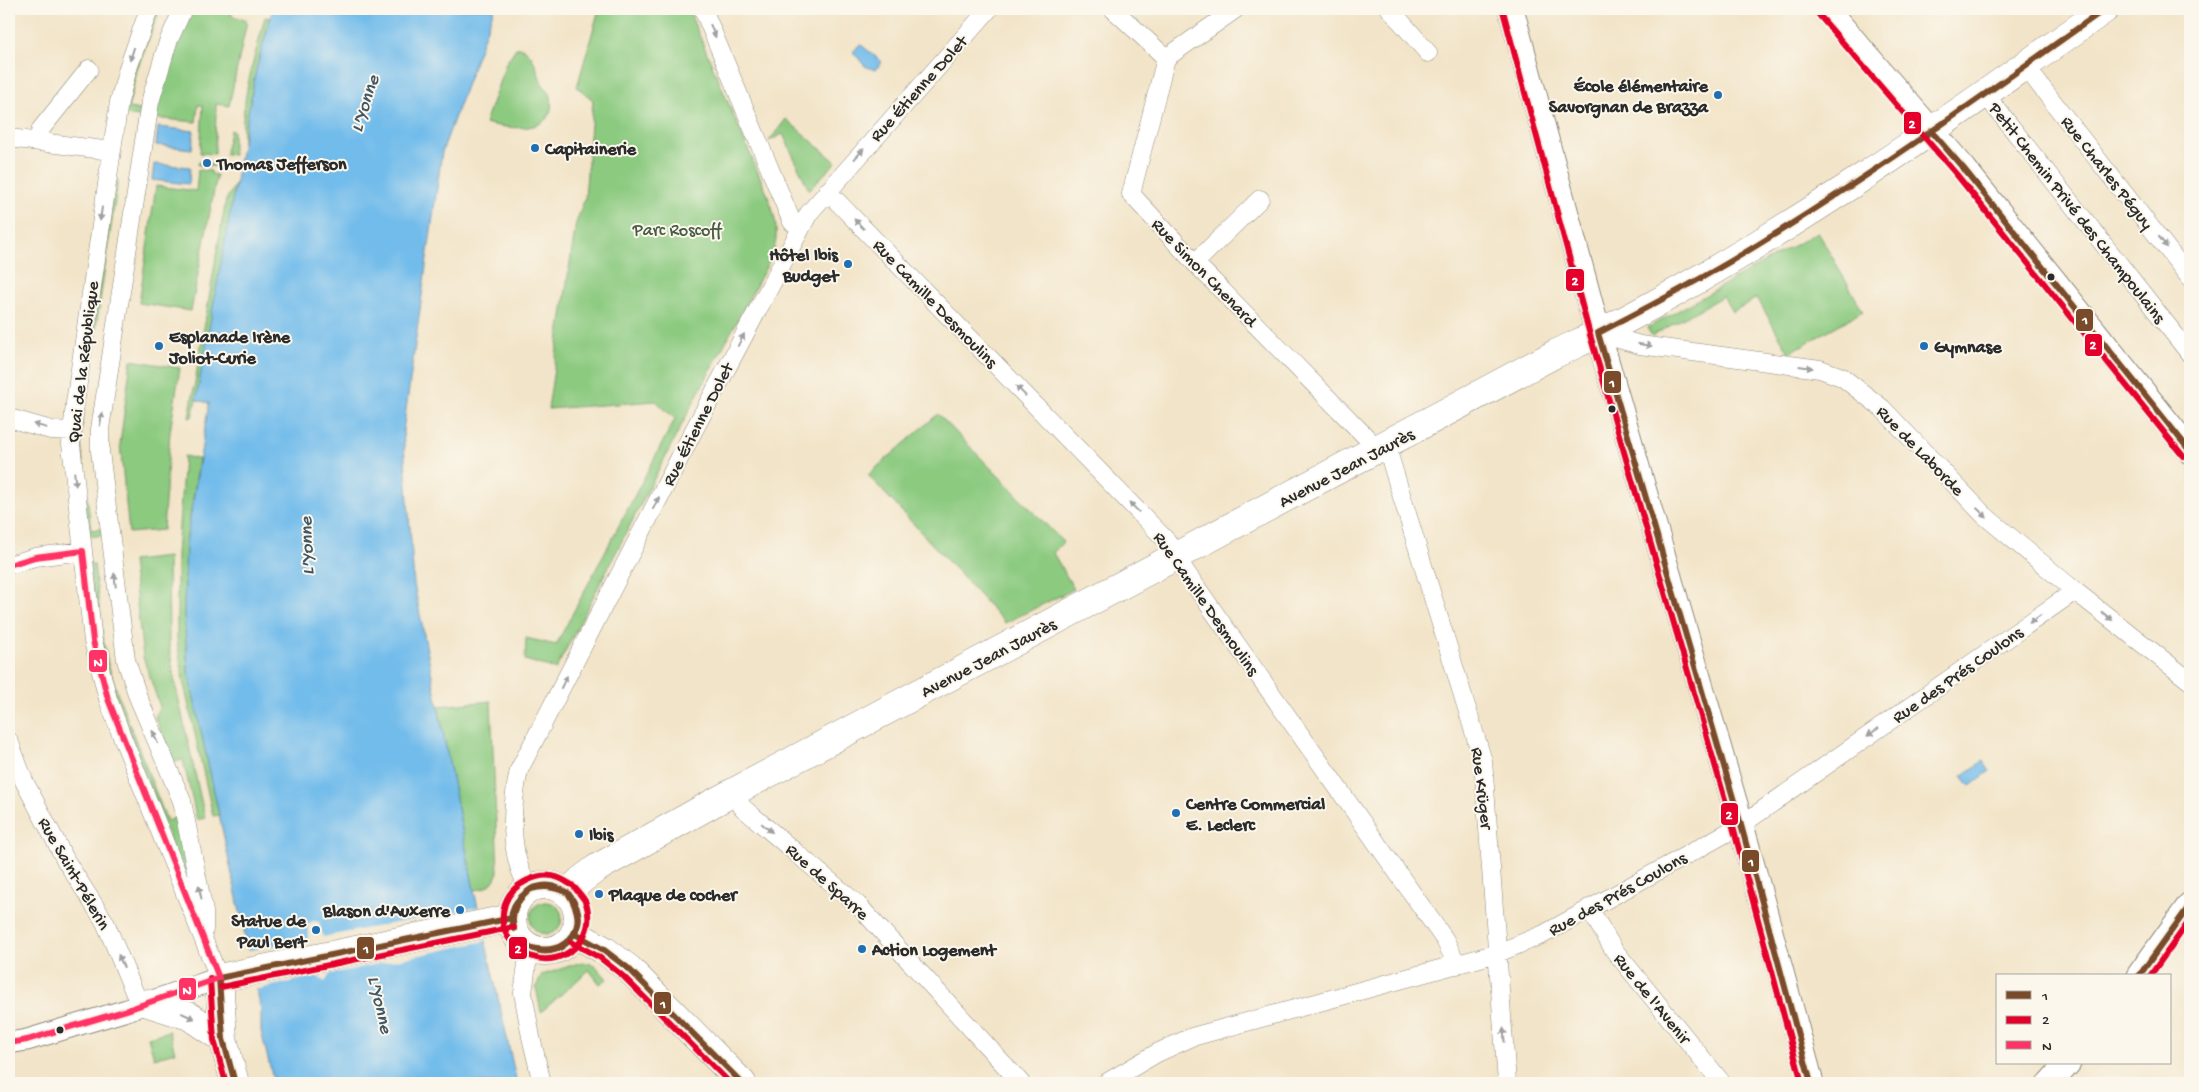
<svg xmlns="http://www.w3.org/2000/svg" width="2199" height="1092" font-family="'Gochi Hand',sans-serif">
	<rect width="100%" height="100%" fill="#fbf7ec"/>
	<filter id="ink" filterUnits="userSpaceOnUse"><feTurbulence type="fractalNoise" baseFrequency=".02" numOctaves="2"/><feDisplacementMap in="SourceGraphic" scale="10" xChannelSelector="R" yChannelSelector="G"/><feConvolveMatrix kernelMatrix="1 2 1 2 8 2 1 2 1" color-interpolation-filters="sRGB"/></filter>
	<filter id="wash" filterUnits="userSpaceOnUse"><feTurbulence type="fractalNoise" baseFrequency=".0096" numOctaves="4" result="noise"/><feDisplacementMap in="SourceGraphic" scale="20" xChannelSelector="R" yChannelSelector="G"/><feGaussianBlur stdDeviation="1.12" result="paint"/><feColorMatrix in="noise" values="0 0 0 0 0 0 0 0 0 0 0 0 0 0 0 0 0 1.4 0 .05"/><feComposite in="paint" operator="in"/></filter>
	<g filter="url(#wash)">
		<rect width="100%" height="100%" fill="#f2e4c8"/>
		<path fill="#8cca80" stroke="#5c7a56" d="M 155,9 L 160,9 L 138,67 L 128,108 L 141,110 L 140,117 L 123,115 L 128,90 Z
			M 189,9 L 233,9 L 231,15 L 247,21 L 229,106 L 216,104 L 215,154 L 200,153 L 203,105 L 198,105 L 196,122 L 152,118 L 160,79 Z
			M 599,9 L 688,9 L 766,191 C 775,215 781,233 771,258 L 695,399 L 556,669 L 525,660 L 526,638 L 556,645 L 675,419 L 656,401 L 548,409 L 576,223 L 585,198 L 593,100 L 577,87 Z
			M 265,17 L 270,18 L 256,70 L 243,142 C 240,101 255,57 265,17 Z
			M 516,48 L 522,48 C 535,56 536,68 541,81 C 543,87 550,90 551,97 C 558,136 507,129 485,123 L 506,63 Z
			M 786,119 L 836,162 L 809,190 L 783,134 L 769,141 Z
			M 232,130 L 233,131 L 233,155 L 225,154 L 230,131 Z
			M 199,162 L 231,165 L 230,168 L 198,165 Z
			M 198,170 L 211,171 L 211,174 L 217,175 L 191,311 L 139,303 L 156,186 L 196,191 Z
			M 113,179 L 118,180 L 83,414 L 81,444 L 91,530 L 105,528 L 106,535 L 86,537 L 76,444 Z
			M 236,183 L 196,400 L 192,417 L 189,418 L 222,221 L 226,200 Z
			M 1818,232 L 1863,311 L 1789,353 L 1757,298 L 1732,312 L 1723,296 L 1652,336 L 1647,328 Z
			M 131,360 L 180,368 L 170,432 L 163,530 L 129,533 L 120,444 Z
			M 938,414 L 1063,542 L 1053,553 L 1074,589 L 1005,623 L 868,475 Z
			M 184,456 L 199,459 L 186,543 L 184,613 L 188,670 L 219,815 L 213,816 L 183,680 L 177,640 L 177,554 Z
			M 168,557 L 169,645 L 175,683 L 205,818 L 197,820 L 183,760 L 173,762 L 155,717 L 160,707 L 143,657 L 132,561 Z
			M 89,565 L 94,565 L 103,639 L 108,664 L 118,695 L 167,821 L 180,816 L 193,901 L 103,665 Z
			M 491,701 L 498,872 C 493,885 487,889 474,890 L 438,706 Z
			M530 918a16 16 0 1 1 32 0a16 16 0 1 1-32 0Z
			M 582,962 L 595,965 L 607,979 L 600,984 L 589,970 L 541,1012 L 536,987 L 542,975 Z
			M 169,1031 L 175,1052 L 154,1058 L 148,1037 Z"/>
		<path fill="#72bceb" stroke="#4e748b" d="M 273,9 L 494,9 L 442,152 L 403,431 L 414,584 L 474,890 L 517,1083 L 274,1083 L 261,1031 L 261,1010 L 188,670 L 184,613 L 186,543 L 209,403 L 196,400 L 256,70 Z
			M 860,44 L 882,62 L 875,70 L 865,66 L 853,52 Z
			M 158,127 L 194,131 L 192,149 L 156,145 Z
			M 154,164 L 190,167 L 189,184 L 152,180 Z
			M 1983,761 L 1990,771 L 1970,786 L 1962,776 Z"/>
		<path fill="#f2e4c8" d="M 478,907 L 486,941 L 330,974 L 325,982 L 317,976 L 254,990 L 245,951 L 308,939 L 308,924 L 313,921 L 319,922 L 323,937 Z"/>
	</g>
	<g filter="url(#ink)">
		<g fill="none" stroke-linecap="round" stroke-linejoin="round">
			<g stroke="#8e887a" stroke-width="19">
				<path id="minor" d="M 149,9 L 128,68 L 119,102 L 75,403 L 71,444 L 93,641 L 108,699 L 121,734 L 219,978
					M 183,9 L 168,42 L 150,102 L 100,429 L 100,451 L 126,660 L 138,697 L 182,801 L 204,912 L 204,930
					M 703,9 L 792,222 L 801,226
					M 1113,9 L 1166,58
					M 1390,9 L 1428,53
					M 1166,58 L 1131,194 L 1195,263 L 1369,440 L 1374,452
					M 1166,58 L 1236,9
					M 2025,66 L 2190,278
					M 1985,94 L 2190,354
					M 9,138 L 111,151
					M 38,141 L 41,129 L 89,69
					M 827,191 L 1167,541 L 1185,571 L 1445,940 L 1457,965
					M 1195,263 L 1260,199
					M 1598,333 L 1640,345 L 1820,369 L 1842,377 L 1882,408 L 1984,515 L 2075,591 L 2190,681
					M 9,418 L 51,430 L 72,431
					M 1386,445 L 1483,761 L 1507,1083
					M 9,565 L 35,557 L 83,551
					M 9,741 L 24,781 L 66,861 L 105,922 L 140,1006
					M 733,793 L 743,808 L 858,905 L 1021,1083
					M 529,888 C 508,855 511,807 519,770 L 694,430 L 809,213 L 989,9
					M 1589,908 L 1614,950 L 1722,1083
					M 533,949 L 527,964 L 523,993 L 531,1037 L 542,1083
					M 1106,1083 L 1157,1053 L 1192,1037 L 1498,953 L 1544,934 L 1741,825 L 2075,591"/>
			</g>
			<g stroke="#8e887a" stroke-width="23">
				<path id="tertiary" d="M 9,1043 L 27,1040 L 127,1010 L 219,978"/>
			</g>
			<g stroke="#8e887a" stroke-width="27">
				<path id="secondary" d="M 1511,9 L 1598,333 L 1741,825 L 1811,1083
					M 1826,9 L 1964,169 L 2190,451
					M 2139,976 L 2190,905
					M 2050,1083 L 2068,1063"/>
			</g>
			<g stroke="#8e887a" stroke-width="29">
				<path id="primary" d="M512 918a33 33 0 1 1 66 0a33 33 0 1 1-66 0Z
					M 568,893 L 581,880 L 597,868 L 715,802 L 1553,355 C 1582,341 1611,328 1638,313 C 1802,225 1954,116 2105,9
					M 575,934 L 604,950 L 629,969 L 742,1083
					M 148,1003 L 189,1016 L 223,1039
					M 235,1083 L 223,1039 L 219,978 L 512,918"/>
			</g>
			<use href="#minor" stroke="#fff" stroke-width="18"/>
			<use href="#tertiary" stroke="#fff" stroke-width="21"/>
			<use href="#secondary" stroke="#fff" stroke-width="25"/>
			<use href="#primary" stroke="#fff" stroke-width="28"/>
			<g stroke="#fbf7ec" stroke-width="10">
				<path id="bus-1" d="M 1931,131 L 1964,169 L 2190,451
					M 531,889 C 546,883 554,885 568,893
					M 531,889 C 545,885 554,887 568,893
					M 568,893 C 578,906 584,920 573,935
					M 568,893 C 576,906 582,920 573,935
					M 514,929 C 506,912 517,898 531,889
					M 514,929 C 510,911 517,900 531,889
					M 575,934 L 604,950 L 629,969 L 742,1083
					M 532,948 C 549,952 562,949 573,935
					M 532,948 C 548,956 565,949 573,935
					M 2139,976 L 2190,905
					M 219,978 L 512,918
					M 219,978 L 223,1039 L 235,1083
					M 1811,1083 L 1741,825 L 1598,333 C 1643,310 1688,286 1731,261 C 1860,184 1983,96 2105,9"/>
			</g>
			<g stroke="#fbf7ec" stroke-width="10">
				<path id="bus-2" d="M 1503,11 L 1590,335 L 1733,827 L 1802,1083
					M 1819,15 L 1957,175 L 2183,456
					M 572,885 C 568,883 564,880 559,878 C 540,870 511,884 505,904 C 501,917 502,930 510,940 C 540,981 601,950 586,903 C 584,898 578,892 575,888
					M 571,942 L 599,957 L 623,976 L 730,1083
					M 2150,976 L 2190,920
					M 210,979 L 214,1040 L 226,1083
					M 221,987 L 514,927"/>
			</g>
			<g stroke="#fbf7ec" stroke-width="10">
				<path id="bus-3" d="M 9,565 L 35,557 L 83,551 L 93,641 L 108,699 L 219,978 L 127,1010 L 27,1040 L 9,1043"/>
			</g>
			<use href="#bus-1" stroke="#7a4b2a" stroke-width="6"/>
			<use href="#bus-2" stroke="#e4002b" stroke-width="6"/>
			<use href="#bus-3" stroke="#f36" stroke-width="6"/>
		</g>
		<defs><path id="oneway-solid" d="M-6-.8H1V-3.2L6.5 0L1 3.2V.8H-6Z" transform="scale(1.25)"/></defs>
		<g fill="#a0a0a0">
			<use href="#oneway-solid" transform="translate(713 31) rotate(67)"/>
			<use href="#oneway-solid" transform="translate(132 54) rotate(108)"/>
			<use href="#oneway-solid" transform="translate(859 154) rotate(-48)"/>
			<use href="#oneway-solid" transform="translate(101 214) rotate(98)"/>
			<use href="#oneway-solid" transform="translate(859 224) rotate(-134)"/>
			<use href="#oneway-solid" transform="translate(2163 242) rotate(52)"/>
			<use href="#oneway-solid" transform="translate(741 340) rotate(-62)"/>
			<use href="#oneway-solid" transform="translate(1645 345) rotate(9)"/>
			<use href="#oneway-solid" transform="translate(1806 367) rotate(8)"/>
			<use href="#oneway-solid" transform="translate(1021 391) rotate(-134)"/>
			<use href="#oneway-solid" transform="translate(101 419) rotate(-81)"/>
			<use href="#oneway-solid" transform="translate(40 426) rotate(-164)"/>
			<use href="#oneway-solid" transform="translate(75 479) rotate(84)"/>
			<use href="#oneway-solid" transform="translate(656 503) rotate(-63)"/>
			<use href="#oneway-solid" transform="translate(1134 507) rotate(-134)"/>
			<use href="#oneway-solid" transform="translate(1982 513) rotate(44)"/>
			<use href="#oneway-solid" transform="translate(115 580) rotate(-96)"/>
			<use href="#oneway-solid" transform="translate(2107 616) rotate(38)"/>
			<use href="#oneway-solid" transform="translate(2035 619) rotate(145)"/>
			<use href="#oneway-solid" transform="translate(564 682) rotate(-63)"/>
			<use href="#oneway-solid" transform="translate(1873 732) rotate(145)"/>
			<use href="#oneway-solid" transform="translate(155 737) rotate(-113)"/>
			<use href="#oneway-solid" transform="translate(767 828) rotate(40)"/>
			<use href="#oneway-solid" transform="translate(200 892) rotate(-102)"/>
			<use href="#oneway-solid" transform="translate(121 961) rotate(-113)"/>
			<use href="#oneway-solid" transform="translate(188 1016) rotate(25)"/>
			<use href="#oneway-solid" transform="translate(1504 1035) rotate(-94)"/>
		</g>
	</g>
	<g fill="#1f6fb2" stroke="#fbf7ec" stroke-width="2">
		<circle cx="1718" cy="95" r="5"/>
		<circle cx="535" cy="148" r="5"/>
		<circle cx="207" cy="163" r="5"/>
		<circle cx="848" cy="264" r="5"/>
		<circle cx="159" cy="346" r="5"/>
		<circle cx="1924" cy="346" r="5"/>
		<circle cx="1176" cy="813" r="5"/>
		<circle cx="579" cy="834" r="5"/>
		<circle cx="599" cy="894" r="5"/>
		<circle cx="460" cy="910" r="5"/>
		<circle cx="316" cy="930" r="5"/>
		<circle cx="862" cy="949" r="5"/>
	</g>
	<g fill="#2b2b2b" stroke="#fbf7ec" stroke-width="2">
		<circle cx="2051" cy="277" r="4.5"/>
		<circle cx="1612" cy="409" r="4.5"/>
		<circle cx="60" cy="1030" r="4.5"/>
	</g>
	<g text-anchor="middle" stroke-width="4" stroke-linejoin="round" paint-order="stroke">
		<g font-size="18" font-weight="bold" fill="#2b2b2b" stroke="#fbf7ec" text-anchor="start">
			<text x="1708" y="91" text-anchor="end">École élémentaire<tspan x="1708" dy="21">Savorgnan de Brazza</tspan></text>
			<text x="545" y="154">Capitainerie</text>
			<text x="217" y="169">Thomas Jefferson</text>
			<text x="838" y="260" text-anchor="end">Hôtel Ibis<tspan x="838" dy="21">Budget</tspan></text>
			<text x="169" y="342">Esplanade Irène<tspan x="169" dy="21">Joliot-Curie</tspan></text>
			<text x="1934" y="352">Gymnase</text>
			<text x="1186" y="809">Centre Commercial<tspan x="1186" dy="21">E. Leclerc</tspan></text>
			<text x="589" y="840">Ibis</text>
			<text x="609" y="900">Plaque de cocher</text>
			<text x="450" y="916" text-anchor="end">Blason d'Auxerre</text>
			<text x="306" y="926" text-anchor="end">Statue de<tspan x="306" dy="21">Paul Bert</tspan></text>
			<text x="872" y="955">Action Logement</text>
		</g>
		<g font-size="18" fill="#2b2b2b" stroke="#fbf7ec">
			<text transform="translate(918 88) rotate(-48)" y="6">Rue Étienne Dolet</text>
			<text transform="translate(2108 172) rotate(52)" y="6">Rue Charles Péguy</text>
			<text transform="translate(2078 212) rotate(52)" y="6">Petit Chemin Privé des Champoulains</text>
			<text transform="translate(1205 272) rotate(46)" y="6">Rue Simon Chenard</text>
			<text transform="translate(936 303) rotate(46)" y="6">Rue Camille Desmoulins</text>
			<text transform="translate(82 362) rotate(-83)" y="6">Quai de la République</text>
			<text transform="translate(697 424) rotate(-63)" y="6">Rue Étienne Dolet</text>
			<text transform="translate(1921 450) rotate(46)" y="6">Rue de Laborde</text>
			<text transform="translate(1346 467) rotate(-28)" y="6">Avenue Jean Jaurès</text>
			<text transform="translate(1207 603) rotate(55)" y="6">Rue Camille Desmoulins</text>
			<text transform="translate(988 657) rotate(-28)" y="6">Avenue Jean Jaurès</text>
			<text transform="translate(1957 674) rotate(-35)" y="6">Rue des Prés Coulons</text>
			<text transform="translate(1483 788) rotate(83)" y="6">Rue Krüger</text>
			<text transform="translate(75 873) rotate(60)" y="6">Rue Saint-Pélerin</text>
			<text transform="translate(828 881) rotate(42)" y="6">Rue de Sparre</text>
			<text transform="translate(1617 893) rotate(-29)" y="6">Rue des Prés Coulons</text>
			<text transform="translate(1653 998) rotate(51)" y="6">Rue de l'Avenir</text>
		</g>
		<g font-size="18" fill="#485b44" stroke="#fbf7ec">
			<text x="677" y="235">Parc Roscoff</text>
		</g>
		<g font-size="19" font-style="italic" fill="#405665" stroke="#fbf7ec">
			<text transform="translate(363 103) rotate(-72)" y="7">L'Yonne</text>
			<text transform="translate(305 546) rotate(-92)" y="7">L'Yonne</text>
			<text transform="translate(382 1004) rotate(77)" y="7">L'Yonne</text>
		</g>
	</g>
	<g stroke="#fbf7ec" stroke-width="2">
		<rect x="1903" y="111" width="19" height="24" rx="5" fill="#e4002b"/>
		<rect x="1565" y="268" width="20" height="24" rx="5" fill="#e4002b"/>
		<rect x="2075" y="308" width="19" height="24" rx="5" fill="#7a4b2a"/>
		<rect x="2084" y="333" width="19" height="24" rx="5" fill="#e4002b"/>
		<rect x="1603" y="370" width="19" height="24" rx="5" fill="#7a4b2a"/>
		<rect x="88" y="649" width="20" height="24" rx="5" fill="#f36"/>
		<rect x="1720" y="802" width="19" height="24" rx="5" fill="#e4002b"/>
		<rect x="1741" y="849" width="19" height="24" rx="5" fill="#7a4b2a"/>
		<rect x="508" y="936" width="20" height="24" rx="5" fill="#e4002b"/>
		<rect x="356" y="936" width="19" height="24" rx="5" fill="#7a4b2a"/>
		<rect x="178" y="977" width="19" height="24" rx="5" fill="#f36"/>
		<rect x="653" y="991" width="19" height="24" rx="5" fill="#7a4b2a"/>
	</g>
	<g font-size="14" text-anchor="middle" font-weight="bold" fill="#fff">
		<text x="1912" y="128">2</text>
		<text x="1575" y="285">2</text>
		<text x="2085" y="324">1</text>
		<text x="2093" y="349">2</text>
		<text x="1612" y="387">1</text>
		<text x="98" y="666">N</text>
		<text x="1729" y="819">2</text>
		<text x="1751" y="866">1</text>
		<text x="518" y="953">2</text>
		<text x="366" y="953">1</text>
		<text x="187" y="994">N</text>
		<text x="663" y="1008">1</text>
	</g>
	<rect width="2199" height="1092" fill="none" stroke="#fbf7ec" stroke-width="30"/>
	<rect x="1996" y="974" width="175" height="90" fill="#fbf7ec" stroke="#a8a59f"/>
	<rect x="2006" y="991" width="25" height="8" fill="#7a4b2a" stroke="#a8a59f"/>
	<text x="2042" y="1000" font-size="15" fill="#2b2b2b">1</text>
	<rect x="2006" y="1016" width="25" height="8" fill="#e4002b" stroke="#a8a59f"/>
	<text x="2042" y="1024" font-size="15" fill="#2b2b2b">2</text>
	<rect x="2006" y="1041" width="25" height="8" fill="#ff3366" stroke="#a8a59f"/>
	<text x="2042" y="1050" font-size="15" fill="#2b2b2b">N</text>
</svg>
